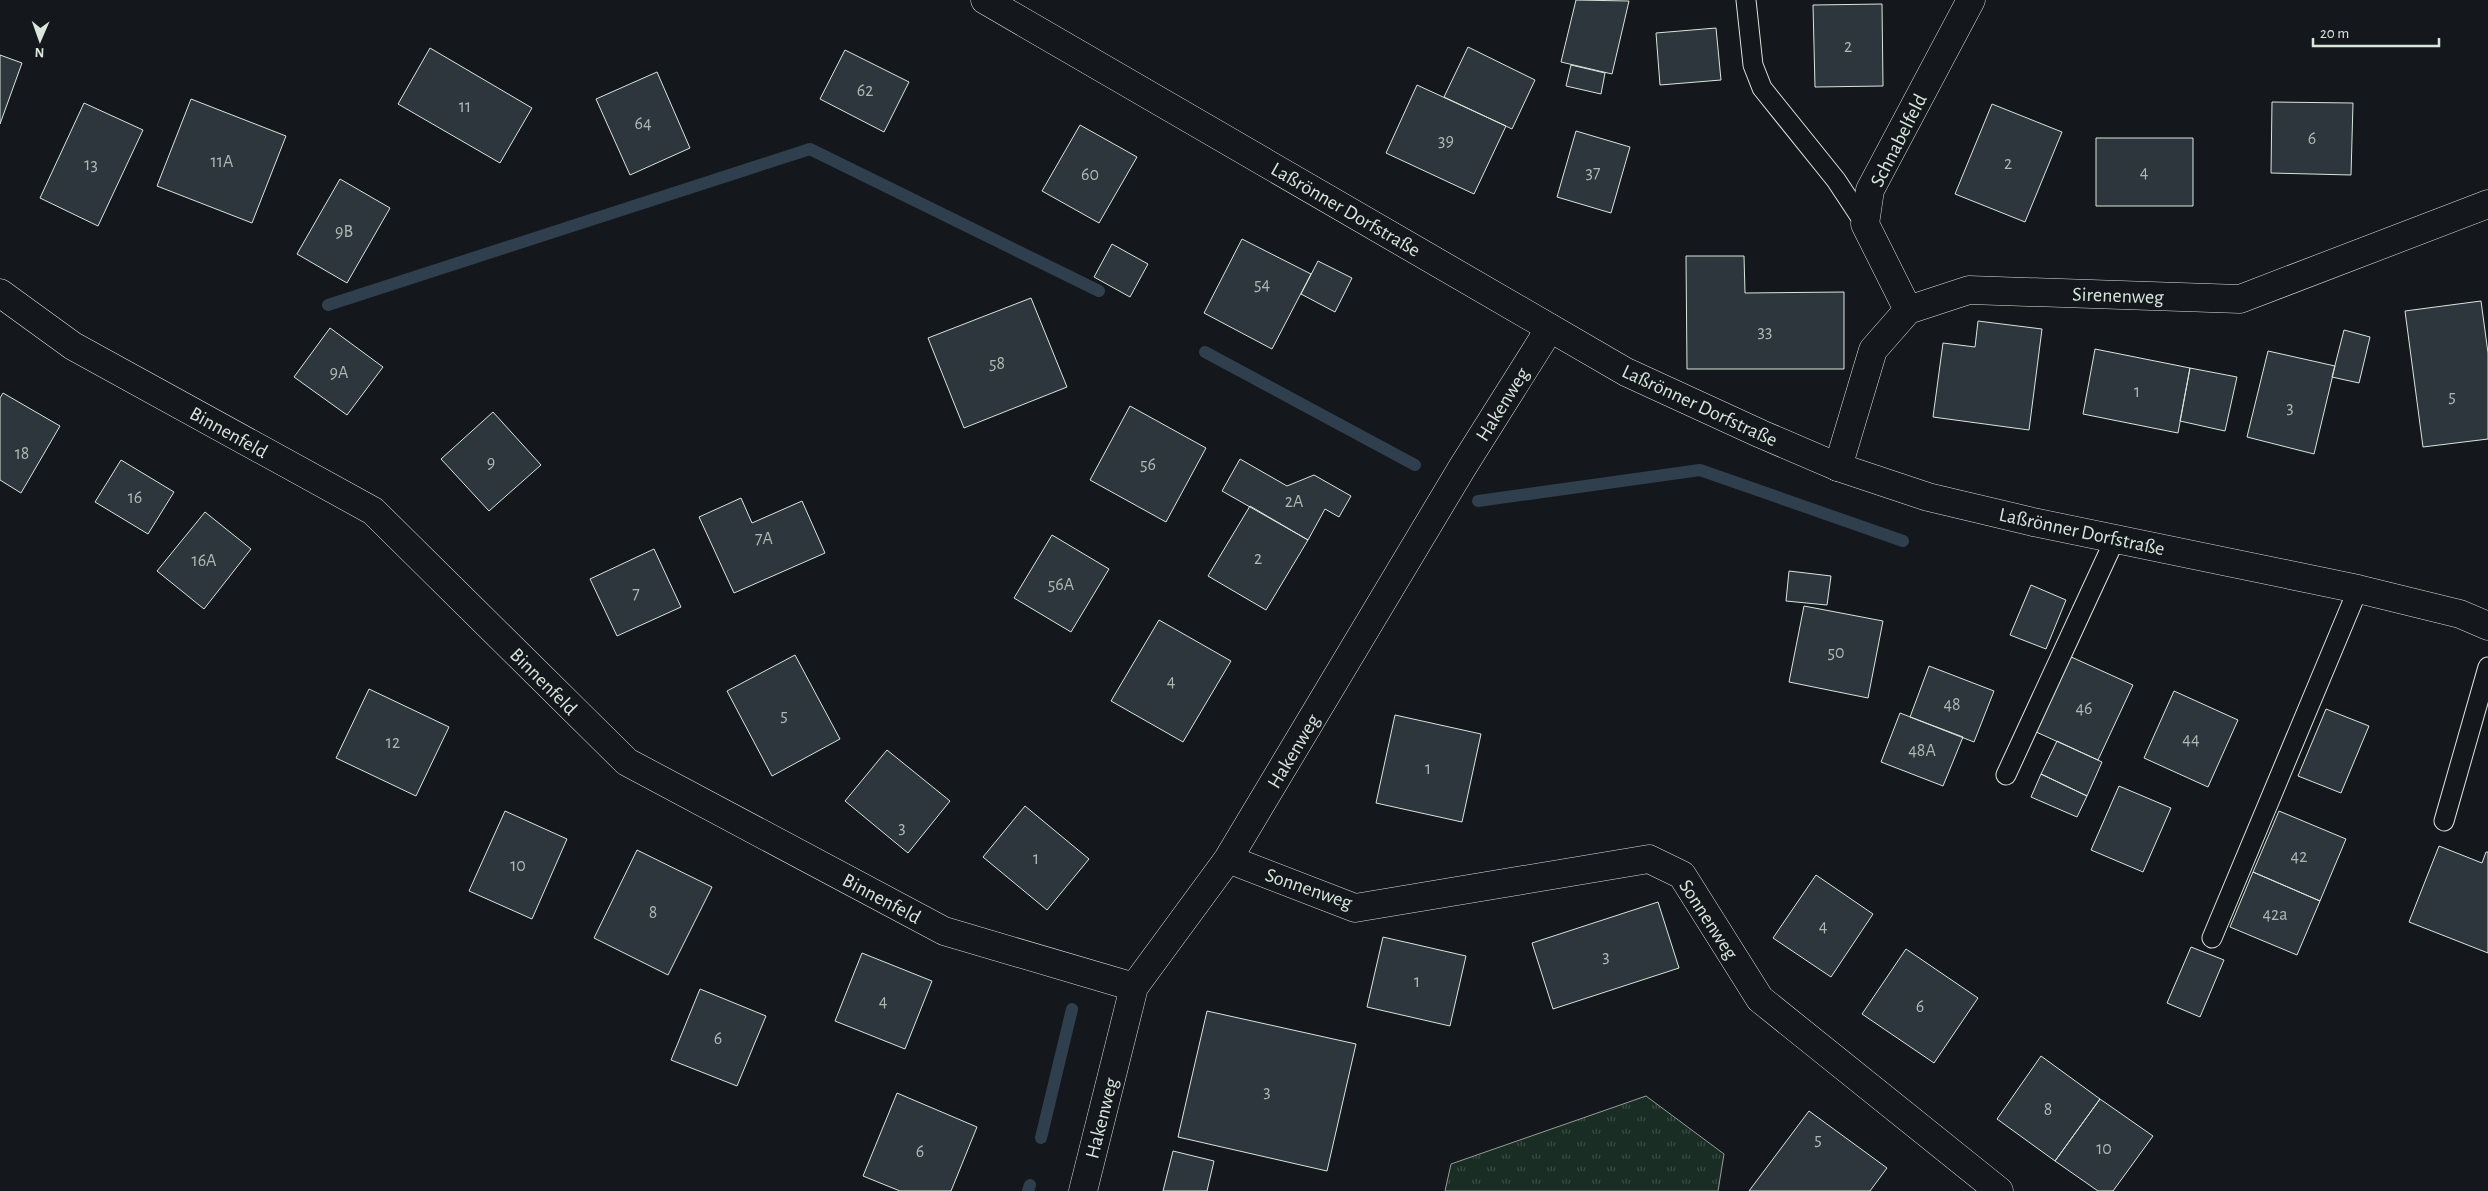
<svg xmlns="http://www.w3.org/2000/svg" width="2488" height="1191" font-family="'Alegreya Sans',sans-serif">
	<defs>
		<pattern id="grass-tufts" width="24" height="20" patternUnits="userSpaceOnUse" patternTransform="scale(1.25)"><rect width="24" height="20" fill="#1a2d24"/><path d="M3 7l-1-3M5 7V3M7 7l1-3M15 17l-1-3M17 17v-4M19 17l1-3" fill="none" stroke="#3b4b43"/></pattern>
	</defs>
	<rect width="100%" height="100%" fill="#14181c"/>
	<path fill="url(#grass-tufts)" stroke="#939e99" d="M 1646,1096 L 1724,1154 L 1718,1191 L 1445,1191 L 1451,1164 Z"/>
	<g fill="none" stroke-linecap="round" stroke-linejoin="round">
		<path stroke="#2f3f4d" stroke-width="12" d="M 328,305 L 810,149 L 1099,291
			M 1205,352 L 1415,465
			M 1478,501 L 1700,470 L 1903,541
			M 1041,1138 L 1072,1009
			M 1028,1191 L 1030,1185"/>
	</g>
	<path fill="#2c363c" stroke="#d8e6dc" d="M 1576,0 L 1629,1 L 1612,74 L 1561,62 Z
		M 1882,4 L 1883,86 L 1815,87 L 1813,5 Z
		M 1716,28 L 1721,80 L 1660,85 L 1656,33 Z
		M 1468,47 L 1535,80 L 1512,129 L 1444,97 Z
		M 430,48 L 532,108 L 500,163 L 398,104 Z
		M 845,50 L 909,82 L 884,132 L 820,99 Z
		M 0,55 L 22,63 L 0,124 Z
		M 1571,65 L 1605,73 L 1601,94 L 1566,86 Z
		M 657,72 L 690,148 L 630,175 L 596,99 Z
		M 1417,85 L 1506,126 L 1474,194 L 1386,153 Z
		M 191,99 L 286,136 L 252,223 L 157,186 Z
		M 2272,102 L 2353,103 L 2351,175 L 2271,173 Z
		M 84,103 L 143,130 L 98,226 L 40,198 Z
		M 1992,104 L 2062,132 L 2025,222 L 1955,194 Z
		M 1080,125 L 1137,157 L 1099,223 L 1042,191 Z
		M 1576,131 L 1630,147 L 1611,213 L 1557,197 Z
		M 2096,138 L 2193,138 L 2193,206 L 2096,206 Z
		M 340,179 L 390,208 L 347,283 L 297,254 Z
		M 1242,239 L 1311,274 L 1272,349 L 1204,313 Z
		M 1112,244 L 1148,264 L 1130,297 L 1094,277 Z
		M 1686,256 L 1744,256 L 1745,293 L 1844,292 L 1844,369 L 1687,369 Z
		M 1318,261 L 1352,278 L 1335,312 L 1301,294 Z
		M 1031,298 L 1067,387 L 964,428 L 928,338 Z
		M 2481,301 L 2488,353 L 2488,439 L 2423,447 L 2405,311 Z
		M 1978,321 L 2042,329 L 2029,430 L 1933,417 L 1943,343 L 1975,347 Z
		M 330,328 L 383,367 L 347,415 L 294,377 Z
		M 2344,330 L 2370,337 L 2359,383 L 2332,377 Z
		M 2095,349 L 2190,368 L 2178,433 L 2083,414 Z
		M 2268,351 L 2335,366 L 2314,454 L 2247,437 Z
		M 2190,368 L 2237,377 L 2225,431 L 2180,421 Z
		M 3,393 L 60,426 L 21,493 L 0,480 L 0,398 Z
		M 1130,406 L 1206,448 L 1166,522 L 1090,480 Z
		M 493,412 L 541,465 L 489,511 L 441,459 Z
		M 1240,459 L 1287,486 L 1314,475 L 1351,496 L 1339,517 L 1325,509 L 1308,540 L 1222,491 Z
		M 121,460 L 174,492 L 148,534 L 95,502 Z
		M 741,498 L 752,523 L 802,501 L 825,553 L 734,593 L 699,517 Z
		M 1250,506 L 1308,540 L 1266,610 L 1208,576 Z
		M 205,512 L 251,549 L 204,609 L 157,571 Z
		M 1052,535 L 1109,569 L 1071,632 L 1014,598 Z
		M 654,549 L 681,607 L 617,636 L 590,579 Z
		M 1789,571 L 1831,576 L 1827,605 L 1786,601 Z
		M 2031,585 L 2066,600 L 2046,649 L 2010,635 Z
		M 1804,606 L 1883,621 L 1868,698 L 1789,682 Z
		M 1159,620 L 1231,661 L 1183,742 L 1111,701 Z
		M 795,655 L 840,739 L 772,776 L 727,691 Z
		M 2069,656 L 2133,685 L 2098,760 L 2034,731 Z
		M 1929,666 L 1994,691 L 1974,742 L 1910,717 Z
		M 369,689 L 449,727 L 416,796 L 336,758 Z
		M 2174,691 L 2238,720 L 2208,787 L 2144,758 Z
		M 2326,709 L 2369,726 L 2341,793 L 2298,776 Z
		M 1900,713 L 1963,737 L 1943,786 L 1881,762 Z
		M 1395,715 L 1481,734 L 1462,822 L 1376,803 Z
		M 2057,741 L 2102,762 L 2087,796 L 2041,774 Z
		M 887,750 L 950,801 L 908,853 L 845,801 Z
		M 2041,774 L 2087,796 L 2077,817 L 2031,797 Z
		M 2119,786 L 2171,808 L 2143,872 L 2091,850 Z
		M 1025,806 L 1089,859 L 1047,910 L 983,857 Z
		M 505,811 L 567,839 L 532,919 L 469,891 Z
		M 2279,811 L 2346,839 L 2320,901 L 2253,872 Z
		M 2439,846 L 2482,863 L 2486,852 L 2488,852 L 2488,953 L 2409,922 Z
		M 637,850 L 712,887 L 668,975 L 594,938 Z
		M 2253,872 L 2320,901 L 2297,955 L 2230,927 Z
		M 1816,875 L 1873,914 L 1831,977 L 1773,938 Z
		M 1658,902 L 1679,968 L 1553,1009 L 1532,943 Z
		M 1383,937 L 1466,956 L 1450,1026 L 1367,1007 Z
		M 2191,947 L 2224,960 L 2200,1017 L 2167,1003 Z
		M 1906,949 L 1978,998 L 1934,1063 L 1862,1014 Z
		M 862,953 L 932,981 L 905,1049 L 835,1021 Z
		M 700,989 L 766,1016 L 737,1086 L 671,1060 Z
		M 1207,1011 L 1356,1044 L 1327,1171 L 1178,1137 Z
		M 2041,1056 L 2100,1099 L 2055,1161 L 1997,1119 Z
		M 897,1093 L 977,1127 L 951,1191 L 900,1191 L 863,1176 Z
		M 2100,1099 L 2153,1136 L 2113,1191 L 2098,1191 L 2055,1161 Z
		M 1809,1111 L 1887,1168 L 1870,1191 L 1749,1191 Z
		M 1173,1151 L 1214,1161 L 1207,1191 L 1163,1191 Z"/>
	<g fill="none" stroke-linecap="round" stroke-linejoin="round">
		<g stroke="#d8e6dc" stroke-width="21">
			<path id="lane" d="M 1746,0 L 1753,65 L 1762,88 L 1836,180 L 1865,224
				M 2006,775 L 2115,539
				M 2444,821 L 2488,667
				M 2212,938 L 2358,589"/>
		</g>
		<g stroke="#d8e6dc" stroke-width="29">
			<path id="street" d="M 0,293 L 73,346 L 373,511 L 627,762 L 944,931 L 1134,987
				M 1908,310 L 1865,224 L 1870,190 L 1971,0
				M 1838,467 L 1873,350 L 1908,310 L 1969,290 L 2240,299 L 2488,204
				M 1228,859 L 1355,908 L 1649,859 L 1682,875 L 1760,999 L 1999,1191
				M 1083,1191 L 1134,987 L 1228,859 L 1462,468 L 1550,328"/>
		</g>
		<g stroke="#d8e6dc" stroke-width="29">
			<path id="secondary" d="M 985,0 L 1626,372 L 1761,434 L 1838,467 L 1928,497 L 2033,522 L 2358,589 L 2460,614 L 2488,626"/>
		</g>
		<use href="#lane" stroke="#14181c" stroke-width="19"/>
		<use href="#street" stroke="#14181c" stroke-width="28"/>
		<use href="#secondary" stroke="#14181c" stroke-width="28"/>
	</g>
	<g text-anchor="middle" stroke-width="4" stroke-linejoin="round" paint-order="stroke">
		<g font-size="18" fill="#adbab4">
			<text x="1848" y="52">2</text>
			<text x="865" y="96">62</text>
			<text x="465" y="112">11</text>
			<text x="643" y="129">64</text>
			<text x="2312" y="144">6</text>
			<text x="1446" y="146">39</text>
			<text x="222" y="167">11A</text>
			<text x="2008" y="169">2</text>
			<text x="91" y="170">13</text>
			<text x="1593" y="178">37</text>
			<text x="2144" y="178">4</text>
			<text x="1090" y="180">60</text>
			<text x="344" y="237">9B</text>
			<text x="1262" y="290">54</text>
			<text x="1765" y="337">33</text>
			<text x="997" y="369">58</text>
			<text x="339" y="378">9A</text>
			<text x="2137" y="397">1</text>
			<text x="2452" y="402">5</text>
			<text x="2290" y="413">3</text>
			<text x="22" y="459">18</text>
			<text x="491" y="468">9</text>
			<text x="1148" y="470">56</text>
			<text x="135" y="503">16</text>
			<text x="1294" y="507">2A</text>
			<text x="764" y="544">7A</text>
			<text x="1258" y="564">2</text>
			<text x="204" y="566">16A</text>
			<text x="1061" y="590">56A</text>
			<text x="636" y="599">7</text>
			<text x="1836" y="658">50</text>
			<text x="1171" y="687">4</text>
			<text x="1952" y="710">48</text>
			<text x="2084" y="714">46</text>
			<text x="784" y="721">5</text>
			<text x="2191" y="745">44</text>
			<text x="393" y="748">12</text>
			<text x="1922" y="756">48A</text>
			<text x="1428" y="774">1</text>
			<text x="902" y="833">3</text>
			<text x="2299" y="862">42</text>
			<text x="1036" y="864">1</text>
			<text x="518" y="871">10</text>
			<text x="653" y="918">8</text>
			<text x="2275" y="920">42a</text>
			<text x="1823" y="932">4</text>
			<text x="1606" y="962">3</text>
			<text x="1417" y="987">1</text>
			<text x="883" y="1007">4</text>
			<text x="1920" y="1012">6</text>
			<text x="718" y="1044">6</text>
			<text x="1267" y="1097">3</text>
			<text x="2048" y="1115">8</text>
			<text x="1818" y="1145">5</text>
			<text x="2104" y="1154">10</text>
			<text x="920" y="1157">6</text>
		</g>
		<g font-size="20" fill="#d8e6dc" stroke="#14181c">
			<text transform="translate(1898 140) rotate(-63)" y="7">Schnabelfeld</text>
			<text transform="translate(1346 209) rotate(30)" y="7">Laßrönner Dorfstraße</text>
			<text transform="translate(2118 295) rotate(2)" y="7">Sirenenweg</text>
			<text transform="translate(1502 404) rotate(-58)" y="7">Hakenweg</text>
			<text transform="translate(1700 405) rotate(25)" y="7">Laßrönner Dorfstraße</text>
			<text transform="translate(229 432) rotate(29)" y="7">Binnenfeld</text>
			<text transform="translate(2082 531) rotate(12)" y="7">Laßrönner Dorfstraße</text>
			<text transform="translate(544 681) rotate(45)" y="7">Binnenfeld</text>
			<text transform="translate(1293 751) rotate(-59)" y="7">Hakenweg</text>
			<text transform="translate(1309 888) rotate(19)" y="7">Sonnenweg</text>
			<text transform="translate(882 898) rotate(28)" y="7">Binnenfeld</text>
			<text transform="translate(1709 919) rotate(57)" y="7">Sonnenweg</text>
			<text transform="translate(1101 1118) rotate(-76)" y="7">Hakenweg</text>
		</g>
	</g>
	<g transform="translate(40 40) rotate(182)" stroke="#14181c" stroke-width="4" paint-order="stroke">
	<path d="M0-4L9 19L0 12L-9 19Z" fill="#d8e6dc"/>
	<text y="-8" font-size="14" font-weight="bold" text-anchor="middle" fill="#d8e6dc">N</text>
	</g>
	<path d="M2313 38v8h126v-8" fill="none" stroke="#d8e6dc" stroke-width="2.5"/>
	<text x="2320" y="38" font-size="15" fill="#d8e6dc" stroke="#14181c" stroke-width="4" paint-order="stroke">20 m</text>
</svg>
